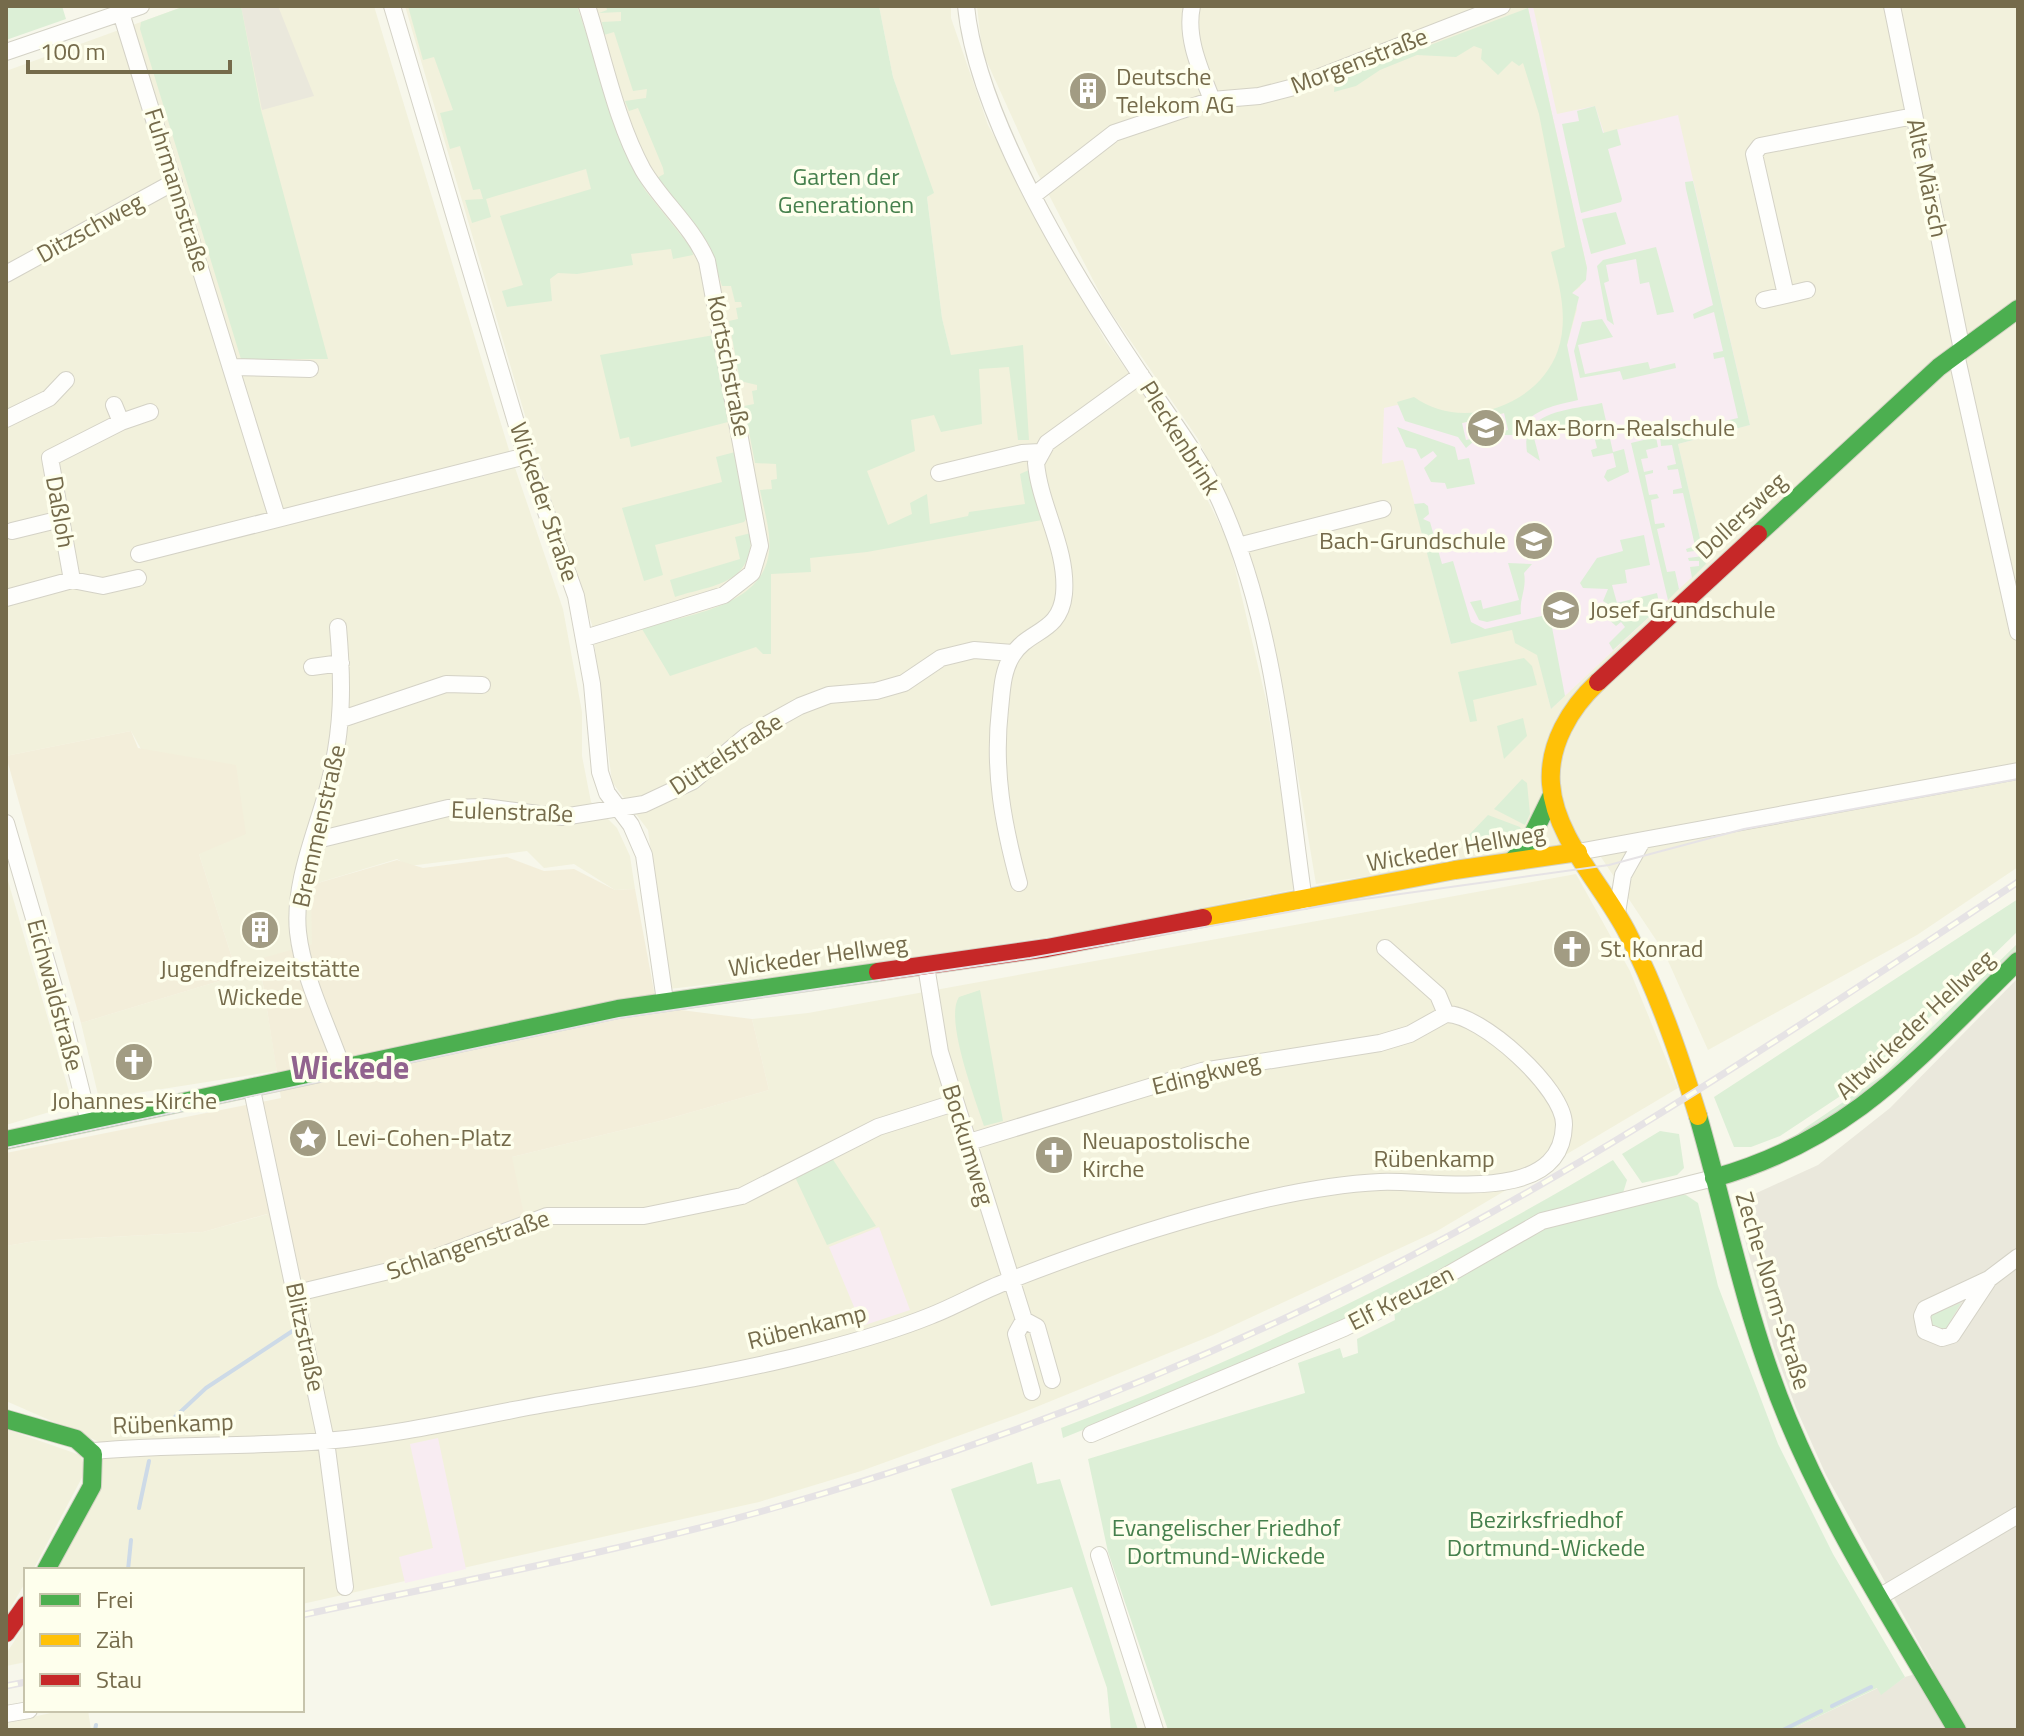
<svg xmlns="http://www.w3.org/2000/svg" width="2024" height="1736" font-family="'Titillium Web',sans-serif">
	<rect width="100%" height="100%" fill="#f7f7eb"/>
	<path fill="#f2f1dc" d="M 185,6 L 374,6 L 509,450 L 563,609 L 582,712 L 582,756 L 591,802 L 617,828 L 630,856 L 635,889 L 615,890 L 574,864 L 544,868 L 527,851 L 409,866 L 397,859 L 311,885 L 313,944 L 259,960 L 277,1071 L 99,1099 L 81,1023 L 226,979 L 234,964 L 199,854 L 131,731 L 6,756 L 6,71 Z
		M 405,6 L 733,6 L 834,554 L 838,554 L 835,482 L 951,356 L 942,318 L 927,197 L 933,193 L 893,77 L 879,6 L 951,6 L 951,18 L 988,125 L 1105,340 L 1179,443 L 1229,543 L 1267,704 L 1296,889 L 1088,931 L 820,971 L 669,989 L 648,830 L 612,782 L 592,625 L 536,453 Z
		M 977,6 L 2018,6 L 2018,867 L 1917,935 L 1708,1050 L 1664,952 L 1591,842 L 1316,884 L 1284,692 L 1247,543 L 1198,439 L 1106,305 L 1036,170 L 982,51 Z
		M 6,874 L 73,1105 L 6,1125 Z
		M 1576,874 L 1630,971 L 1678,1088 L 1437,1231 L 1213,1335 L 1024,1412 L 861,1471 L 759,1502 L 302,1604 L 302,1570 L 57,1570 L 104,1444 L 6,1401 L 6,1246 L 35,1241 L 203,1232 L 268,1214 L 305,1282 L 449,1245 L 512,1157 L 664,1120 L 769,1090 L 752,1019 L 808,1013 Z
		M 6,1429 L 80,1455 L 86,1470 L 33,1570 L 26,1570 L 26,1581 L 6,1616 Z
		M 26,1623 L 26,1662 L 6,1666 L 6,1654 Z
		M 64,1710 L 88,1710 L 91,1730 L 6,1730 L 6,1723 Z"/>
	<path fill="#f3eeda" d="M 131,731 L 138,748 L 236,765 L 246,834 L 199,854 L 234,964 L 226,979 L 81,1023 L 6,756 Z
		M 507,857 L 544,871 L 574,869 L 615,890 L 635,889 L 657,1007 L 752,1019 L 769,1090 L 664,1120 L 512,1157 L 524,1215 L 449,1245 L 305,1283 L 267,1214 L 203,1232 L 35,1241 L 6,1246 L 6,1153 L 281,1098 L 259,959 L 312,944 L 311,885 L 397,860 L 423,868 Z"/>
	<path fill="#eae8dc" d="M 241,6 L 278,6 L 314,96 L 262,110 Z
		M 2018,978 L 2018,1730 L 1790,1730 L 1878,1688 L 1881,1694 L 1905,1677 L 1933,1669 L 1826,1475 L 1796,1408 L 1774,1348 L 1737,1210 L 1750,1196 L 1818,1165 L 1890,1108 Z"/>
	<path fill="#f8ecf2" d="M 1533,6 L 1557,114 L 1595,106 L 1604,133 L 1678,115 L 1750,425 L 1678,444 L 1706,564 L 1551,709 L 1530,624 L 1451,644 L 1403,460 L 1382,464 L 1384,408 L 1397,405 L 1462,423 L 1539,405 L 1567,345 L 1577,309 L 1572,293 L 1580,287 L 1587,268 L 1528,8 Z
		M 879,1227 L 910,1310 L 862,1326 L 829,1247 Z
		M 438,1438 L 466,1569 L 405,1583 L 399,1557 L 433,1548 L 410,1444 Z"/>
	<path fill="#dcefd6" d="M 6,6 L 62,6 L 66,19 L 6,40 Z
		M 185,6 L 241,6 L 261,110 L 328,359 L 241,359 L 140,29 L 141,22 Z
		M 408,6 L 577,6 L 629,161 L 645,190 L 692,249 L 693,255 L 673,259 L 671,249 L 631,254 L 633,265 L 577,274 L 558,273 L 550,279 L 552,301 L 507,307 L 502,291 L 523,285 L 500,216 L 591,189 L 586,169 L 486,199 L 491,217 L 472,223 L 465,200 L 483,199 L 480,189 L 473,190 L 460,146 L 450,149 L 440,113 L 453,110 L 434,57 L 423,60 Z
		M 606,6 L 879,6 L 893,77 L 934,193 L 927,197 L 942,318 L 951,355 L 1023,345 L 1029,440 L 1018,440 L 1009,367 L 979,369 L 982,424 L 941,432 L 934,415 L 911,420 L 915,451 L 867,471 L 888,525 L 912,514 L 910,503 L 927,494 L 930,524 L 968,516 L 969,512 L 1025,504 L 1020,474 L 1029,470 L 1042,520 L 867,552 L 810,558 L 811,572 L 771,574 L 771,654 L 763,654 L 756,647 L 670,676 L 642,629 C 682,615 757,609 768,558 C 773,536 764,511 760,490 L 772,489 L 771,480 L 777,479 L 776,464 L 755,463 L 744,406 L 754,404 L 752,391 L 757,390 L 757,385 L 740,381 L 729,321 L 738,319 L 736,308 L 742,307 L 741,302 L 735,302 L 731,286 L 722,286 L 708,243 L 657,178 L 664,174 L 663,168 L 638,108 L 629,111 L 625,101 L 646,98 L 647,89 L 633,91 L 614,32 L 604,35 L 602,22 L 621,21 L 621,12 L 599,13 L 607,10 Z
		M 1528,8 L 1587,268 L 1586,280 L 1572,293 L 1579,297 L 1567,345 L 1578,400 C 1544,408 1536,409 1513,435 L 1499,435 L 1493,440 L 1491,434 L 1508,430 L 1504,413 L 1462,423 L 1466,440 L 1484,436 L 1485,441 L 1473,442 L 1466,448 L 1458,437 L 1405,421 L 1397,402 L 1414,397 C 1462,432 1539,406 1558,350 C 1569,317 1559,284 1551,252 L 1565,247 L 1539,114 L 1523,63 L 1519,66 L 1512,61 L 1498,75 L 1481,59 L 1482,49 L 1474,46 L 1456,57 L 1417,55 L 1380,70 L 1356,86 L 1334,92 L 1335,81 Z
		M 1595,106 L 1603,133 L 1617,129 L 1621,145 L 1608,149 L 1622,199 L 1621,202 L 1581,213 L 1562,124 L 1579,121 L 1577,111 Z
		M 1693,181 L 1750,425 L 1678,444 L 1706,564 L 1692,578 L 1690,567 L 1699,566 L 1699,561 L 1689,561 L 1688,558 L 1703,556 L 1702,550 L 1687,552 L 1686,549 L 1695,546 L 1683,493 L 1673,494 L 1673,490 L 1682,488 L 1678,469 L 1668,470 L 1667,466 L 1676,464 L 1672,445 L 1661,446 L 1660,436 L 1738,418 L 1724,357 L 1714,359 L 1713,353 L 1723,351 L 1714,312 L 1694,319 L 1693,314 L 1713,305 L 1686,189 L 1685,182 Z
		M 1616,212 L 1626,244 L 1591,254 L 1582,219 Z
		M 1656,247 L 1674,312 L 1657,315 L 1649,282 L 1640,284 L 1636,259 L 1606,265 L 1609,281 L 1604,283 L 1614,325 L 1607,320 L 1597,266 L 1603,260 Z
		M 1602,319 L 1613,337 L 1578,345 L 1585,374 L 1648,362 L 1650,369 L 1675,363 L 1676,368 L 1623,380 L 1620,371 L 1580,378 L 1574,351 L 1582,322 Z
		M 714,335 L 728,422 L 631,447 L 629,437 L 620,439 L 600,355 Z
		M 1602,403 L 1613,452 L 1624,449 L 1629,472 L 1608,482 L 1604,477 L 1607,470 L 1616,467 L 1613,453 L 1593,457 L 1591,450 L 1597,448 L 1590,420 L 1533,434 L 1540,461 L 1527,452 C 1520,410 1572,410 1602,403 Z
		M 1397,427 L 1455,447 L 1458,460 L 1469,458 L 1475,484 L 1447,489 L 1445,483 L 1431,482 L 1424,468 L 1437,456 L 1433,451 L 1421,459 L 1416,449 L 1406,447 Z
		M 1656,437 L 1658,447 L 1646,450 L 1648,458 L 1641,459 L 1644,472 L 1653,470 L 1653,473 L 1645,475 L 1649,495 L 1657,494 L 1659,498 L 1651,500 L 1655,524 L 1664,523 L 1665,527 L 1657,529 L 1667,572 L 1675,571 L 1679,589 L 1668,600 L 1631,443 Z
		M 735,452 L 748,516 L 744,522 L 655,545 L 663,575 L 644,581 L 622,508 L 722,482 L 716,457 Z
		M 1424,503 L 1428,506 L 1429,514 L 1423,519 L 1430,522 L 1442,564 L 1453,561 L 1471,622 L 1485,629 L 1546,615 L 1551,622 L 1565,696 L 1551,709 L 1537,655 L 1515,643 L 1512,630 L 1451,644 L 1414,504 Z
		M 751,533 C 752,585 716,584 675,597 L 670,580 L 740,559 L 735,537 Z
		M 1644,535 L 1650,565 L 1625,570 L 1627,583 L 1612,585 L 1617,603 L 1657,593 L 1660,607 L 1613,650 L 1609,643 L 1625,627 L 1621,622 L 1616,626 L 1607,618 L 1616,609 L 1603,601 L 1608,589 L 1583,588 L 1580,583 L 1597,558 L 1623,551 L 1620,540 Z
		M 1508,563 L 1532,564 L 1524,573 C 1527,589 1519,599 1521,614 L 1487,622 L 1479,620 L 1470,602 L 1481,600 L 1483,609 L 1519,600 Z
		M 1524,658 L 1532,666 L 1537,685 L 1473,700 L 1477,721 L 1470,722 L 1458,672 Z
		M 1523,718 L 1527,736 L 1504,759 L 1497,726 Z
		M 1522,779 L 1527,783 L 1530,814 L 1525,825 L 1494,809 Z
		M 1488,815 L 1520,827 L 1522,831 L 1513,839 L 1467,847 L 1467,837 Z
		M 2018,899 L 2018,931 L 1887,1059 L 1851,1089 L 1780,1136 L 1751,1147 L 1734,1147 L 1714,1097 Z
		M 2018,943 L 2018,950 L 1887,1080 L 1796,1139 L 1795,1136 L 1805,1128 L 1883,1075 Z
		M 980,990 L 1003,1121 L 984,1126 C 976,1101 944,1019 959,997 Z
		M 1660,1131 L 1679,1134 L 1684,1168 L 1677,1175 L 1642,1183 L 1622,1154 Z
		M 832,1158 L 876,1226 L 827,1245 L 795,1177 Z
		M 1613,1160 L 1627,1180 L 1623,1193 L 1461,1264 L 1314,1336 L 1063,1438 L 1061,1428 C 1254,1355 1436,1266 1613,1160 Z
		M 1676,1194 L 1686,1195 L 1698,1203 L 1718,1286 L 1778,1444 L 1833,1554 L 1905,1677 L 1881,1695 L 1877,1688 L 1790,1730 L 1168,1730 L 1108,1552 L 1088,1459 L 1305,1393 L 1298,1363 L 1340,1348 L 1343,1358 L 1358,1353 L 1357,1339 L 1395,1320 L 1394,1310 L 1465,1275 L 1532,1231 Z
		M 1961,1303 L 1945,1330 L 1939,1331 L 1930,1325 L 1930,1315 Z
		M 1032,1462 L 1037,1484 L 1060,1479 L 1138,1730 L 1111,1730 L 1107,1688 L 1072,1587 L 991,1606 L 951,1489 Z"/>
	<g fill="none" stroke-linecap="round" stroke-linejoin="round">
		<path stroke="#cddae7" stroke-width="4" d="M 160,1431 L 206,1388 L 294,1330
			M 139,1508 L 149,1461
			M 128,1570 L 131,1540
			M 1832,1706 L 1871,1687
			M 95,1730 L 96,1725
			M 1783,1730 L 1821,1711"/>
		<g stroke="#d4d2c6" stroke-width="18">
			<path id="street" d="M 392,6 L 526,456 L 576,596 L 592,684 L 600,772 L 607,793 L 631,825 L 644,855 L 665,1001
				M 966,6 C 977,118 1075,277 1138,371 C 1166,413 1198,453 1219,499 C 1276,624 1285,767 1304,901
				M 1892,6 L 1962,350
				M 121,13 L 277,517
				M 6,52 L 141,6
				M 1212,100 L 1259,96 L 1294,87 L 1502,6
				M 1034,195 L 1114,133 L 1212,100 C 1201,71 1185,38 1192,6
				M 6,274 L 174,182
				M 1807,290 L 1786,295 L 1754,154 L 1760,146 L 1914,116
				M 1764,300 L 1786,295
				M 1956,354 L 2018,632
				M 232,367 L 310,369
				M 114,405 L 121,422
				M 6,419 L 49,398 L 66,380
				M 939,473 L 1022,453 L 1040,452
				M 12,531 L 61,519
				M 1238,546 L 1383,509
				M 139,554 L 526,456
				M 72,580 L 50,458 L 121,422 L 150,412
				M 6,598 L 72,580 L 103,586 L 138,578
				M 338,627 C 343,684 343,728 329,784 C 317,831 293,882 298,932 C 303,978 328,1026 343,1070
				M 585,638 L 724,595 L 752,573 L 760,546 L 707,261 C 692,226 662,202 643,170 C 616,121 604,59 587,6
				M 312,667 L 341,663
				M 342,719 L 446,684 L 482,685
				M 6,823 L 64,1021 L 89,1122
				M 313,841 L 448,808 L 485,807 L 563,817 L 644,804 L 693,781 L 746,736 L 800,706 L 829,695 L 876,691 L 904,683 L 941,658 L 974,650 L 1013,653
				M 1578,852 L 2018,771
				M 1019,883 C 1003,824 993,771 1000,709 C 1002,692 1002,672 1012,656 C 1028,629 1060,634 1064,594 C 1068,549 1040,507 1036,463 L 1047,443 L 1141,375
				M 1617,913 L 1623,875 L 1641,843
				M 926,966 L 940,1052 L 1024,1320
				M 252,1090 L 326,1441 L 345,1587
				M 966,1143 L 1202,1071 L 1380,1043 L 1410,1034 L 1446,1014
				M 1989,1279 L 1952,1335 L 1942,1338 L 1925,1331 L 1922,1316 L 1925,1309 L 1989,1279 L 2018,1257
				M 297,1293 L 418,1264 L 547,1216 L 644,1216 L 742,1196 L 878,1127 L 954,1103
				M 1032,1392 L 1016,1334 L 1024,1320 L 1037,1327 L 1052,1380
				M 1091,1434 L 1344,1328 L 1423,1289 L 1542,1221 L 1714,1178
				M 94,1451 C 171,1444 248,1447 325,1441 C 399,1435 473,1417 545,1404 C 635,1388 726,1375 815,1352 C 854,1342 893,1331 930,1316 C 956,1306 981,1291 1008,1281 C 1087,1250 1170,1222 1253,1202 C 1295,1192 1337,1184 1380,1182 C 1430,1179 1562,1208 1564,1125 C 1565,1089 1480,1013 1446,1014 L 1438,995 L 1385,948
				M 1099,1555 L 1155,1730
				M 1879,1597 L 2018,1515
				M 6,1714 L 29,1710"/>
		</g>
		<g stroke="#d4d2c5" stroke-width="20">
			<path id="fast" d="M 1758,534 L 1939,367 L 2018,309
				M 1512,861 L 1527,846 L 1552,795
				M 1698,1116 C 1727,1217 1747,1322 1788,1420 C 1833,1529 1898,1629 1957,1730
				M 6,1140 L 618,1009 L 878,972
				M 1714,1178 C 1853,1139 1919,1057 2018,961
				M 6,1419 L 76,1439 L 93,1454 L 92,1486 L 46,1570"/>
		</g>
		<g stroke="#d4d2c5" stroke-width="20">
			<path id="slow" d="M 1598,682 C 1570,708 1548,745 1551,784 C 1555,839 1604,886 1628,934 C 1658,992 1679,1054 1698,1116
				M 1203,918 L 1455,870 L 1578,852"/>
		</g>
		<g stroke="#d4d2c5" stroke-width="20">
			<path id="jam" d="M 1598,682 L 1758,534
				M 878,972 L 1047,948 L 1203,918
				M 6,1633 L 26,1605"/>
		</g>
		<use href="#street" stroke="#fefefc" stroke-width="16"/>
		<use href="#fast" stroke="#4caf50" stroke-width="18"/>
		<use href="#slow" stroke="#ffc107" stroke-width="18"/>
		<use href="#jam" stroke="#c62828" stroke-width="18"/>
		<path stroke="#e6e3e5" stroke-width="2" d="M 6,1148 L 619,1018 L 1030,958 L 1350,901 L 1609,865 L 1744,829 L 2018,779"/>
		<g stroke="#e6e3e5" stroke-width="7">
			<path id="rail" d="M 302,1615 C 456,1582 612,1553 763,1511 C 951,1458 1137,1389 1313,1305 C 1561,1187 1788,1033 2018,882
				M 6,1686 L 26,1682"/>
		</g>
		<use href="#rail" stroke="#feffed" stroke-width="4" stroke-dasharray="12" stroke-linecap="butt"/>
	</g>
	<defs>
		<g id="building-disc" transform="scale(2)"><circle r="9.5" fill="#a29c83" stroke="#feffed"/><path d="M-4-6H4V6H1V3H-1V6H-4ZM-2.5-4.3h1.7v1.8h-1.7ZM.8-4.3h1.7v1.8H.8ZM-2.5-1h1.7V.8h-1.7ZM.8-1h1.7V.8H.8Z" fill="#fff"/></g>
		<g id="school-disc" transform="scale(2)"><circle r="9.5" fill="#a29c83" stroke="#feffed"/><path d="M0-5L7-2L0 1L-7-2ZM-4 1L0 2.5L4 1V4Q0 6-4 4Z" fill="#fff"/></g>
		<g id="church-disc" transform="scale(2)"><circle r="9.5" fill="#a29c83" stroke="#feffed"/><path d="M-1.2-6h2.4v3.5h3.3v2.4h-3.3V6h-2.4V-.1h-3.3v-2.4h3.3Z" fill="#fff"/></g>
		<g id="sight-disc" transform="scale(2)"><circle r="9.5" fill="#a29c83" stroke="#feffed"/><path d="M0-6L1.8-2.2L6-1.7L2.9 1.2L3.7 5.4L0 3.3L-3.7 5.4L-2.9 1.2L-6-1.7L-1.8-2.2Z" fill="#fff"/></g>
	</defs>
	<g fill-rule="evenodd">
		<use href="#building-disc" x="1088" y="91"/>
		<use href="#school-disc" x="1486" y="428"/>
		<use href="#school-disc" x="1534" y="541"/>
		<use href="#school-disc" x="1561" y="610"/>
		<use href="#building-disc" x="260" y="930"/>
		<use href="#church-disc" x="1572" y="949"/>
		<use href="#church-disc" x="134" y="1062"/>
		<use href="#sight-disc" x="308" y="1138"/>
		<use href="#church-disc" x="1054" y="1155"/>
	</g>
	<g text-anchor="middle" stroke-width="7" stroke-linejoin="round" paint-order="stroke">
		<g font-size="24" fill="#756b4b" stroke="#feffed">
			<text transform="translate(1359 61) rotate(-21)" y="8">Morgenstraße</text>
			<text transform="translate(1927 178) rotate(78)" y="8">Alte Märsch</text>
			<text transform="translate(177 190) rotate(73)" y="8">Fuhrmannstraße</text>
			<text transform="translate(90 228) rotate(-29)" y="8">Ditzschweg</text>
			<text transform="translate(729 366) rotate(79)" y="8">Kortschstraße</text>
			<text transform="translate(1180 438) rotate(58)" y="8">Pleckenbrink</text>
			<text transform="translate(544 502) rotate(71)" y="8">Wickeder Straße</text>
			<text transform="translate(60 512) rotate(80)" y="8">Daßloh</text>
			<text transform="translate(1741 516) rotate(-43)" y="8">Dollersweg</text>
			<text transform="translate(726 754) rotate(-33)" y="8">Düttelstraße</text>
			<text transform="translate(512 812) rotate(2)" y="8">Eulenstraße</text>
			<text transform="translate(319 826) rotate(-77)" y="8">Bremmenstraße</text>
			<text transform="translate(1456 848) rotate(-10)" y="8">Wickeder Hellweg</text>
			<text transform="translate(818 956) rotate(-8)" y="8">Wickeder Hellweg</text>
			<text transform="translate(55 995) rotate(75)" y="8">Eichwaldstraße</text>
			<text transform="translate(1915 1025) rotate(-43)" y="8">Altwickeder Hellweg</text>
			<text transform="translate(1206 1074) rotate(-14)" y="8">Edingkweg</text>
			<text transform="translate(968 1145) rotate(73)" y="8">Bockumweg</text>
			<text x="1434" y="1167">Rübenkamp</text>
			<text transform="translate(468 1245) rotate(-19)" y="8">Schlangenstraße</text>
			<text transform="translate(1773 1291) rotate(73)" y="8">Zeche-Norm-Straße</text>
			<text transform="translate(1401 1298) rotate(-27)" y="8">Elf Kreuzen</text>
			<text transform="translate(807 1327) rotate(-14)" y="8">Rübenkamp</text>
			<text transform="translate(305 1337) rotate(78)" y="8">Blitzstraße</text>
			<text transform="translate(173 1424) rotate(-2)" y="8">Rübenkamp</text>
		</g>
		<g font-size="24" fill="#756b4b" stroke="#feffed" text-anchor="start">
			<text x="1116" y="85">Deutsche<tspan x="1116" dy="28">Telekom AG</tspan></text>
			<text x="1514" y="436">Max-Born-Realschule</text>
			<text x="1506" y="549" text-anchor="end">Bach-Grundschule</text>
			<text x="1589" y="618">Josef-Grundschule</text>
			<text x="1600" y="957">St. Konrad</text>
			<text x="260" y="977" text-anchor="middle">Jugendfreizeitstätte<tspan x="260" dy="28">Wickede</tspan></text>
			<text x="134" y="1109" text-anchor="middle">Johannes-Kirche</text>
			<text x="336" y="1146">Levi-Cohen-Platz</text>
			<text x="1082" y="1149">Neuapostolische<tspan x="1082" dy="28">Kirche</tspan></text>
		</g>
		<g font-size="24" fill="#46804d" stroke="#feffed">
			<text x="846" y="185">Garten der<tspan x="846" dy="28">Generationen</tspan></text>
			<text x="1546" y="1528">Bezirksfriedhof<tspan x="1546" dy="28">Dortmund-Wickede</tspan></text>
			<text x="1226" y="1536">Evangelischer Friedhof<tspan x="1226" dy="28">Dortmund-Wickede</tspan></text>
		</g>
		<g font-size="32" font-weight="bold" fill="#91638e" stroke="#feffed">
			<text x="350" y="1079">Wickede</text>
		</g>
	</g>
	<rect width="2024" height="1736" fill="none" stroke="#756b4b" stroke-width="16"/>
	<rect x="24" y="1568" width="280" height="144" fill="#feffed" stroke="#c7c4ac" stroke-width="2"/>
	<rect x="40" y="1594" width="40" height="12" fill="#4caf50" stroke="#c7c4ac" stroke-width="2"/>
	<text x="96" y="1608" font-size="24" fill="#756b4b">Frei</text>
	<rect x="40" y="1634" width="40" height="12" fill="#ffc107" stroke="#c7c4ac" stroke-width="2"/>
	<text x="96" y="1648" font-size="24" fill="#756b4b">Zäh</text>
	<rect x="40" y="1674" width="40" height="12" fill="#c62828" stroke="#c7c4ac" stroke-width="2"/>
	<text x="96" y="1688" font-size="24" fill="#756b4b">Stau</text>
	<path d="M28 60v12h202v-12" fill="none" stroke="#756b4b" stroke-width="4"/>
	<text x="40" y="60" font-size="24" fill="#756b4b" stroke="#feffed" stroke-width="6" paint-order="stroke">100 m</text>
</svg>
